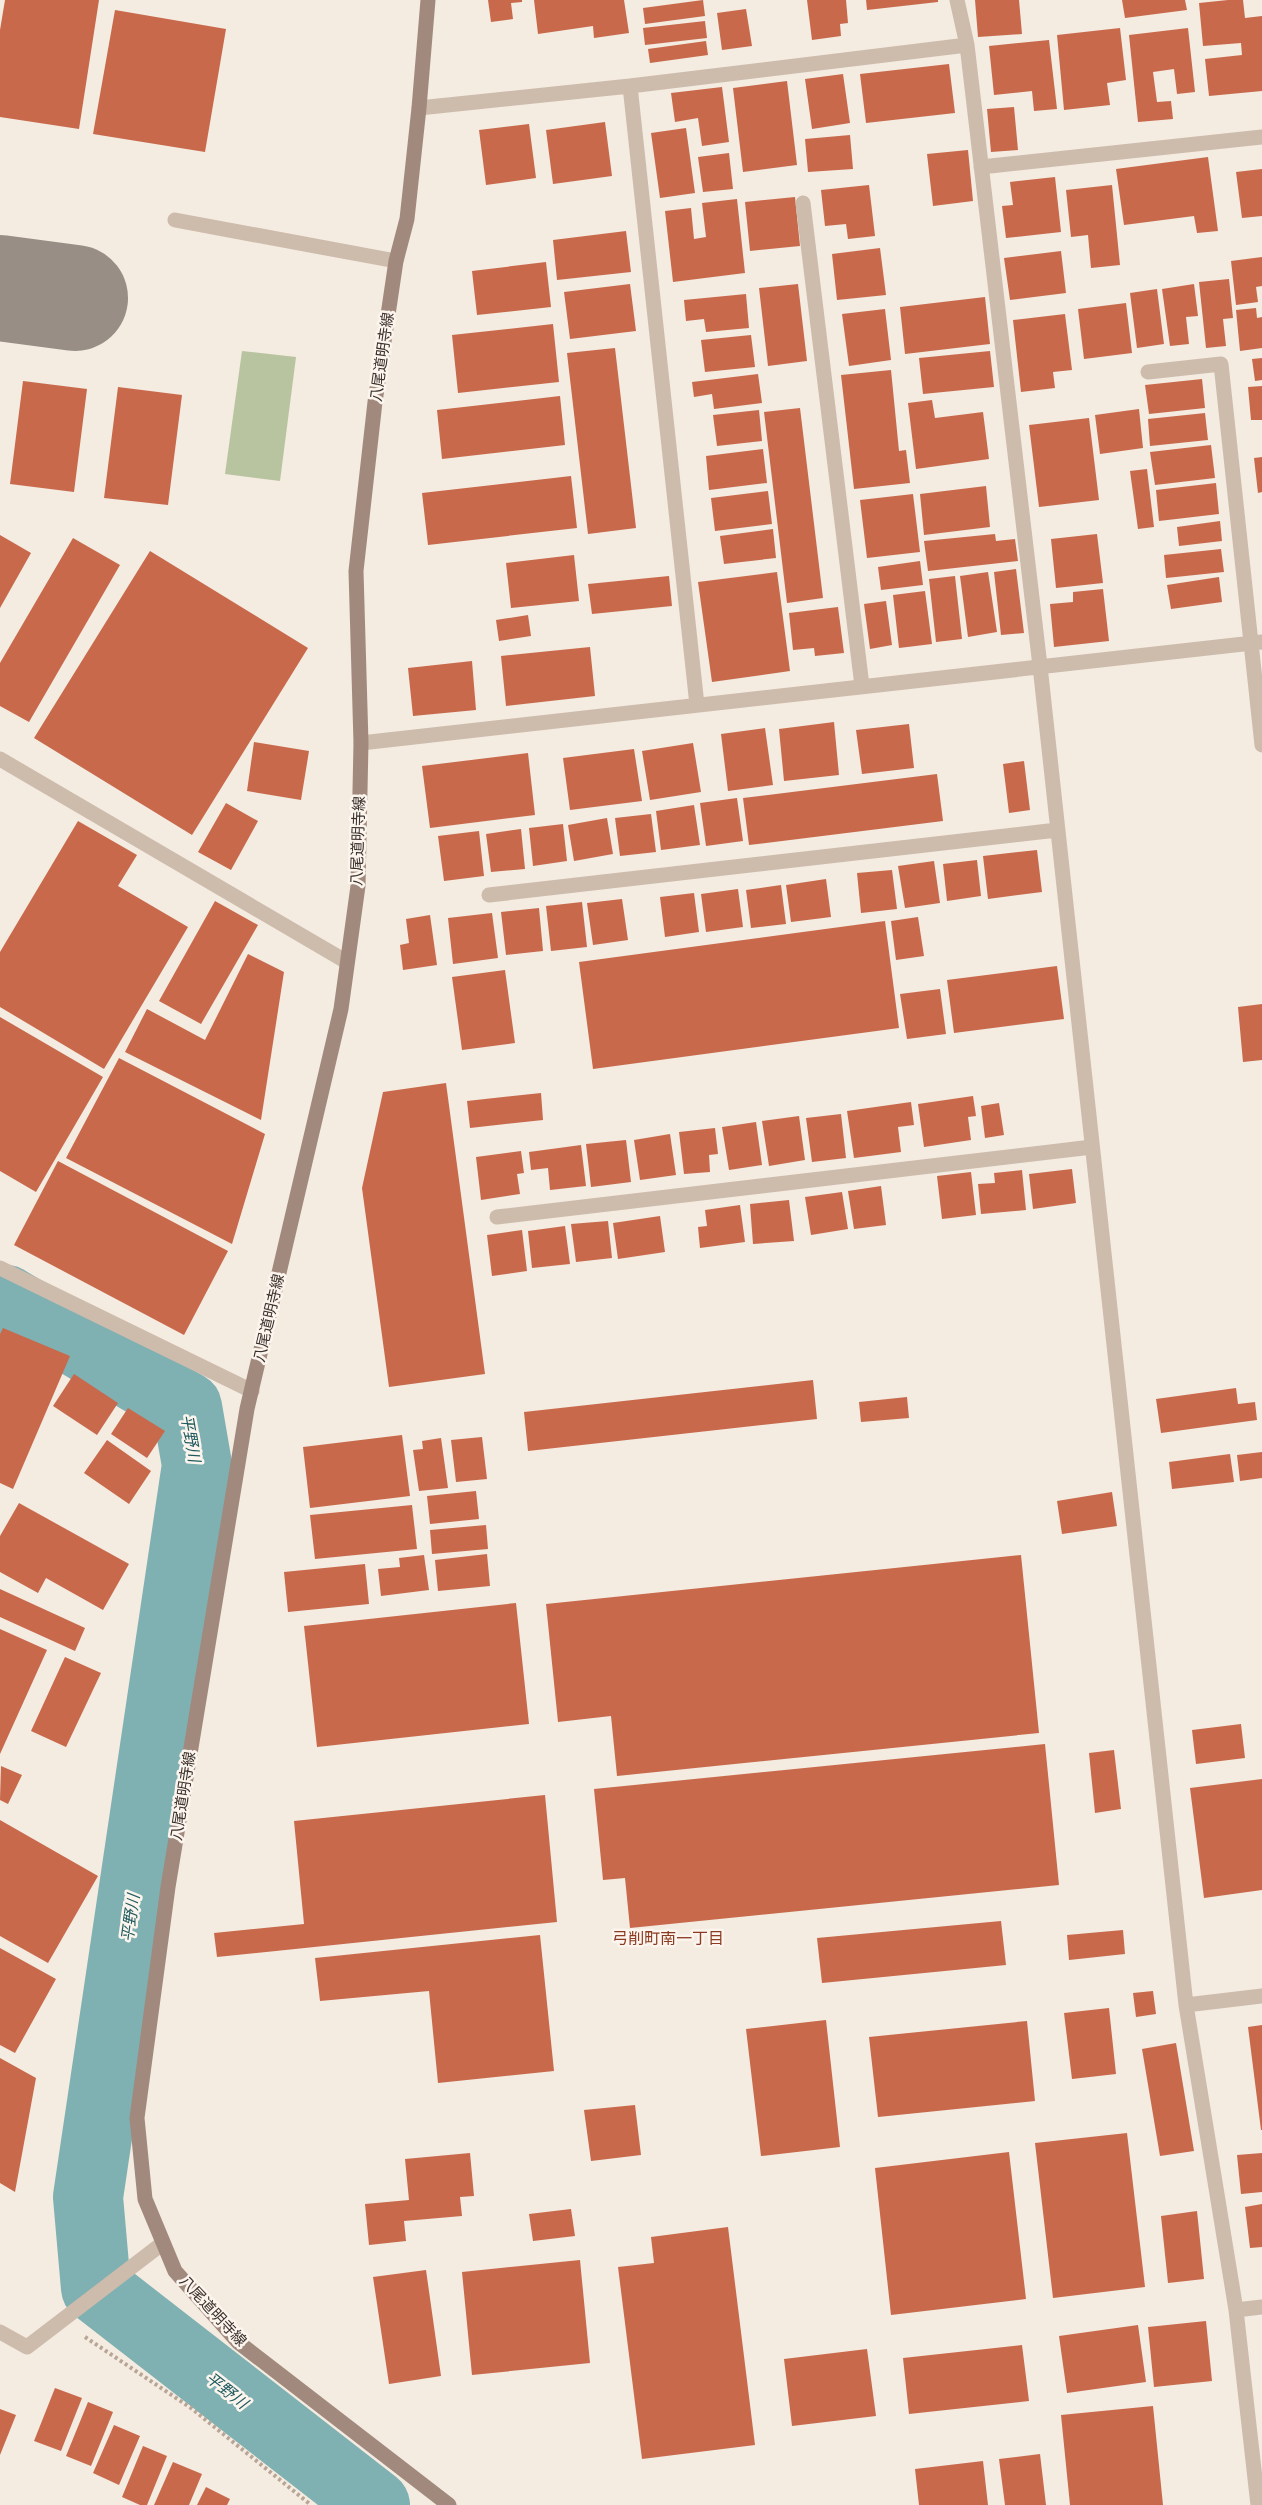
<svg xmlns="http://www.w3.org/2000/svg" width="1262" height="2505" font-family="Rubik,'Noto Sans JP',sans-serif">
	<rect width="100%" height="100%" fill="#f4ebe1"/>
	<path fill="#b8c4a0" d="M 242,351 L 296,357 L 280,481 L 225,474 Z"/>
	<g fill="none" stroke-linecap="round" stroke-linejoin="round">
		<path stroke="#7fb0b2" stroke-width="70" d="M 6,1300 L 187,1407 L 197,1465 L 88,2197 L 96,2288 L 375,2505"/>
		<path stroke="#988e86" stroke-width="106" d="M 0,288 L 75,298"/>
	</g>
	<path fill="#c8694b" d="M 5,0 L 99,0 L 79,129 L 0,117 L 0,30 Z
		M 488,0 L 522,0 L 522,2 L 511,3 L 513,19 L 491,22 Z
		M 534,0 L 624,0 L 629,33 L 594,38 L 593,26 L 538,34 Z
		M 703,0 L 705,16 L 645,24 L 643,8 Z
		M 807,0 L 846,0 L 848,23 L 840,24 L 841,36 L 812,40 Z
		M 866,0 L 938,0 L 938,2 L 867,10 Z
		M 975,0 L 1019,0 L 1022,34 L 978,37 Z
		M 1122,0 L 1185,0 L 1187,10 L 1125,18 Z
		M 1228,0 L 1243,0 L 1245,18 L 1262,16 L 1262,91 L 1209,96 L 1205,59 L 1242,55 L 1241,43 L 1203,46 L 1199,3 Z
		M 746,9 L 752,46 L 722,50 L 717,13 Z
		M 115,10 L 226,29 L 205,152 L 93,134 Z
		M 705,21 L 707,38 L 645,45 L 643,28 Z
		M 1120,28 L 1126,80 L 1107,83 L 1110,105 L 1064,110 L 1057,35 Z
		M 1188,28 L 1195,92 L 1177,94 L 1174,69 L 1153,72 L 1157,102 L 1171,101 L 1173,119 L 1138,122 L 1129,35 Z
		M 1049,40 L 1057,109 L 1034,111 L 1032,91 L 994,95 L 989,46 Z
		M 706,41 L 708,55 L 650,63 L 648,49 Z
		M 949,64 L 955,113 L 866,123 L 860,74 Z
		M 843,74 L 850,123 L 812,129 L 805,79 Z
		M 787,81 L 797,165 L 743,172 L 733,88 Z
		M 722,87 L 729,142 L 702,146 L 698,118 L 675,122 L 671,93 Z
		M 1014,107 L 1018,150 L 991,152 L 987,109 Z
		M 605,122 L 612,176 L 553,184 L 546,130 Z
		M 529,124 L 536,178 L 486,185 L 479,130 Z
		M 686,128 L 695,193 L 660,198 L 651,133 Z
		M 850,135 L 853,169 L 808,172 L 805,139 Z
		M 968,150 L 973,201 L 933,206 L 927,154 Z
		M 729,153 L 733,189 L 703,192 L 698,157 Z
		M 1208,157 L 1218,231 L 1197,233 L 1194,216 L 1124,225 L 1116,169 Z
		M 1262,169 L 1262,216 L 1242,218 L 1236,172 Z
		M 1055,177 L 1061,232 L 1006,238 L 1002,206 L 1013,205 L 1010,182 Z
		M 869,185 L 875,236 L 848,239 L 846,224 L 825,226 L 821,190 Z
		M 1112,185 L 1120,265 L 1091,268 L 1088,235 L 1071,237 L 1066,190 Z
		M 795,197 L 800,246 L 750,251 L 745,202 Z
		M 737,199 L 745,273 L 673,282 L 665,211 L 691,208 L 694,239 L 706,237 L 702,203 Z
		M 626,231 L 631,272 L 557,280 L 553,240 Z
		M 880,248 L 886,295 L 837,300 L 832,254 Z
		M 1061,251 L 1066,293 L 1010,300 L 1004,258 Z
		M 1262,257 L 1262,286 L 1256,287 L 1258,302 L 1236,305 L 1231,261 Z
		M 546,262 L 551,307 L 477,315 L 472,271 Z
		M 1229,279 L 1233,318 L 1223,319 L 1226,346 L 1206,348 L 1199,282 Z
		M 630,284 L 636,331 L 570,339 L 564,292 Z
		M 798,284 L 807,361 L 768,366 L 759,288 Z
		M 1194,284 L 1198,316 L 1186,317 L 1189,344 L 1170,346 L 1162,289 Z
		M 1157,289 L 1164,344 L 1137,348 L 1130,293 Z
		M 746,294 L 749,328 L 706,332 L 704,319 L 686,321 L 684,300 Z
		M 985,297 L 990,344 L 905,354 L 900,307 Z
		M 1126,303 L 1132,353 L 1084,359 L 1078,309 Z
		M 1256,308 L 1257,318 L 1262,317 L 1262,348 L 1240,351 L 1236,310 Z
		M 885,309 L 891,360 L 849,366 L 842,314 Z
		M 1065,314 L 1072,370 L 1053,372 L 1055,388 L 1021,392 L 1013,320 Z
		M 553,324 L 559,382 L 458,393 L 452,335 Z
		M 751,335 L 755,367 L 705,372 L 701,340 Z
		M 615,348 L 636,528 L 588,534 L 567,353 Z
		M 990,351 L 994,387 L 923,394 L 919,358 Z
		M 1262,358 L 1262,380 L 1255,381 L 1252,359 Z
		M 891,370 L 899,451 L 906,450 L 910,483 L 854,489 L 841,375 Z
		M 758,374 L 762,403 L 714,409 L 712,394 L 694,397 L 692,382 Z
		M 1202,379 L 1205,408 L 1149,414 L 1145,385 Z
		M 23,381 L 87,389 L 74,492 L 10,484 Z
		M 1262,386 L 1262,420 L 1251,420 L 1248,387 Z
		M 118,387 L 182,395 L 168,505 L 104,498 Z
		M 560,396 L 565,445 L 442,459 L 437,410 Z
		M 932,400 L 935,418 L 983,412 L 989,459 L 916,469 L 908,403 Z
		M 800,408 L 823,598 L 787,603 L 764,412 Z
		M 1139,409 L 1143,448 L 1100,454 L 1095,415 Z
		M 759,410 L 762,441 L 717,446 L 713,415 Z
		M 1205,413 L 1208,440 L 1150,446 L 1148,419 Z
		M 1089,418 L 1099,500 L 1039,507 L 1029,425 Z
		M 1211,445 L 1215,478 L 1155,485 L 1150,452 Z
		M 763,449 L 767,483 L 709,490 L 706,456 Z
		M 1262,457 L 1262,492 L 1258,493 L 1254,458 Z
		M 1147,469 L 1154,527 L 1138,529 L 1130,471 Z
		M 571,476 L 577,528 L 428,545 L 422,493 Z
		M 1216,483 L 1219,514 L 1159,521 L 1156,490 Z
		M 986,486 L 990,527 L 924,535 L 920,494 Z
		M 768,491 L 772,524 L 715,531 L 711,498 Z
		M 913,494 L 920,552 L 867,558 L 860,500 Z
		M 1220,521 L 1222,541 L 1179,546 L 1177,527 Z
		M 773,529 L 776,558 L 724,564 L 720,536 Z
		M 995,534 L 996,541 L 1015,539 L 1018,561 L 928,571 L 924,541 Z
		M 1097,534 L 1103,583 L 1056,588 L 1051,539 Z
		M 0,535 L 31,553 L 0,608 Z
		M 73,538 L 120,565 L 29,722 L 0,706 L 0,663 Z
		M 1221,549 L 1224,572 L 1166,578 L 1164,555 Z
		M 150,551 L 308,648 L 192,835 L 34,738 Z
		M 574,555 L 579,601 L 511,608 L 506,563 Z
		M 920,561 L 923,585 L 881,590 L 878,567 Z
		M 1016,569 L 1024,633 L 1001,635 L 994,572 Z
		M 777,572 L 790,671 L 712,682 L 698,582 Z
		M 988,572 L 997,632 L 968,637 L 960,576 Z
		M 669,576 L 672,606 L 592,614 L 588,584 Z
		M 955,576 L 962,639 L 936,642 L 929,579 Z
		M 1219,577 L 1222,602 L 1171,609 L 1167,585 Z
		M 1103,589 L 1109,641 L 1054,647 L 1050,604 L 1073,602 L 1073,592 Z
		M 925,591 L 932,644 L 899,648 L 893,595 Z
		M 886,601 L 892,645 L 870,649 L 864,604 Z
		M 838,607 L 844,653 L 815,656 L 814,648 L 793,650 L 789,613 Z
		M 528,615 L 531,636 L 499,641 L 496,620 Z
		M 590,647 L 595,696 L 506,706 L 501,656 Z
		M 472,661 L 476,710 L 413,716 L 408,668 Z
		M 834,722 L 839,775 L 784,781 L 779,729 Z
		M 909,724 L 914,768 L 862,774 L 856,730 Z
		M 765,728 L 773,785 L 728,791 L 721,734 Z
		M 254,742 L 309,751 L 301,800 L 247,791 Z
		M 693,743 L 701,792 L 650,800 L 642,751 Z
		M 634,749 L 642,801 L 570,810 L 563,758 Z
		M 528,753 L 535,815 L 430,828 L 422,766 Z
		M 1024,761 L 1030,810 L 1009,813 L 1003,764 Z
		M 937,774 L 943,821 L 749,845 L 743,798 Z
		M 737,798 L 743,841 L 706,846 L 700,803 Z
		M 226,803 L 258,821 L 231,870 L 198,852 Z
		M 694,805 L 700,845 L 661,850 L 656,811 Z
		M 651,814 L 656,852 L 620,856 L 615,818 Z
		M 607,818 L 613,854 L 574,861 L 568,825 Z
		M 78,821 L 137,855 L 118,886 L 188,927 L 104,1069 L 0,1007 L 0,952 Z
		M 563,824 L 567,861 L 533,866 L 529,828 Z
		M 521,829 L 525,869 L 491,872 L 486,834 Z
		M 479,831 L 484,876 L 444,881 L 438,836 Z
		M 1037,850 L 1042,892 L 988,899 L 983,856 Z
		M 977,860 L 981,896 L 947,901 L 943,864 Z
		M 934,861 L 940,903 L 905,908 L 898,866 Z
		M 892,870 L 897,909 L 861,913 L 857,873 Z
		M 826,879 L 831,917 L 791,922 L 786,885 Z
		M 781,885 L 786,924 L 751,928 L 746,890 Z
		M 738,889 L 743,927 L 706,932 L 701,894 Z
		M 694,893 L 699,932 L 665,937 L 660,897 Z
		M 622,899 L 628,940 L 593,945 L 587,903 Z
		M 215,901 L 258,925 L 201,1024 L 159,1001 Z
		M 582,902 L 587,947 L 551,951 L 546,906 Z
		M 539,908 L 543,951 L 506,955 L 501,912 Z
		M 492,913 L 498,958 L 453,964 L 448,918 Z
		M 430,915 L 437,965 L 403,970 L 400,945 L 409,943 L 406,919 Z
		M 918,917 L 924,956 L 896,960 L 891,921 Z
		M 885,921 L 899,1028 L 593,1069 L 579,962 Z
		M 248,954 L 284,972 L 261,1120 L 125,1052 L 147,1009 L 205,1040 Z
		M 1057,966 L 1064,1019 L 954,1033 L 947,980 Z
		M 505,970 L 515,1043 L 462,1050 L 452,977 Z
		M 940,989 L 946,1034 L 907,1039 L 900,994 Z
		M 1262,1004 L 1262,1060 L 1243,1062 L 1238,1007 Z
		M 0,1017 L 103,1077 L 36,1192 L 0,1171 Z
		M 119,1058 L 265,1134 L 232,1244 L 66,1158 Z
		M 446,1083 L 485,1374 L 389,1387 L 362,1188 L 383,1092 Z
		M 541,1093 L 543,1120 L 470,1128 L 467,1101 Z
		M 973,1096 L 976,1116 L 968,1117 L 971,1140 L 924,1147 L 918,1104 Z
		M 911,1102 L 914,1125 L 898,1127 L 901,1152 L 854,1158 L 847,1111 Z
		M 999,1103 L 1004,1135 L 985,1138 L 981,1106 Z
		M 841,1114 L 846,1158 L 812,1162 L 806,1118 Z
		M 799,1116 L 805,1160 L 769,1166 L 762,1121 Z
		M 756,1122 L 762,1165 L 729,1170 L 722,1127 Z
		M 715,1128 L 718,1154 L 709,1155 L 710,1172 L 684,1174 L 679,1132 Z
		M 670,1134 L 676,1175 L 640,1180 L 634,1140 Z
		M 626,1140 L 631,1182 L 591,1187 L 586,1144 Z
		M 581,1145 L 586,1186 L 550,1190 L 548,1168 L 531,1170 L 529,1152 Z
		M 521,1151 L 524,1173 L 517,1174 L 520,1194 L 481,1200 L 476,1157 Z
		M 58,1161 L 228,1251 L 184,1335 L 14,1245 Z
		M 1072,1169 L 1076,1203 L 1033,1209 L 1029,1174 Z
		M 1022,1170 L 1026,1210 L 981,1214 L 978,1184 L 995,1183 L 994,1173 Z
		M 971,1172 L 976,1215 L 942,1219 L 937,1176 Z
		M 881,1186 L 886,1225 L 854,1229 L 848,1191 Z
		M 842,1192 L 848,1229 L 811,1235 L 805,1197 Z
		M 789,1200 L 794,1241 L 753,1244 L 750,1204 Z
		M 740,1205 L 745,1242 L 700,1248 L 698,1227 L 707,1226 L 705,1210 Z
		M 660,1216 L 665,1252 L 618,1259 L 613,1223 Z
		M 608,1221 L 612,1258 L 576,1262 L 571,1224 Z
		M 565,1226 L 570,1264 L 532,1268 L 528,1231 Z
		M 522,1230 L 527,1271 L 492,1276 L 487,1235 Z
		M 3,1328 L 70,1356 L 13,1489 L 0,1483 L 0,1334 Z
		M 74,1374 L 118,1403 L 97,1435 L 53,1406 Z
		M 813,1380 L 817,1419 L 528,1451 L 524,1412 Z
		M 1236,1388 L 1238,1404 L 1255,1402 L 1257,1420 L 1161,1433 L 1156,1399 Z
		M 907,1397 L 909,1418 L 861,1422 L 859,1402 Z
		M 128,1408 L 165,1431 L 147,1458 L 111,1434 Z
		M 402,1435 L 410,1496 L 310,1508 L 303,1447 Z
		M 482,1437 L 487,1479 L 456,1482 L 451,1440 Z
		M 441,1438 L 448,1488 L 419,1491 L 413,1450 L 423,1449 L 422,1441 Z
		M 107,1440 L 151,1471 L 129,1504 L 84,1473 Z
		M 1262,1452 L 1262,1478 L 1240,1481 L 1237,1455 Z
		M 1230,1454 L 1234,1482 L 1172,1489 L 1169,1462 Z
		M 476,1491 L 479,1519 L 430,1524 L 427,1496 Z
		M 1112,1492 L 1117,1526 L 1062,1534 L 1057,1501 Z
		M 19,1503 L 129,1564 L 103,1610 L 46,1578 L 38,1593 L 0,1572 L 0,1536 Z
		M 412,1505 L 417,1549 L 315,1559 L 310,1515 Z
		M 486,1525 L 488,1549 L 432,1554 L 430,1530 Z
		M 487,1554 L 490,1586 L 438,1591 L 435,1560 Z
		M 424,1555 L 429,1590 L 381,1596 L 378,1569 L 400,1567 L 399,1558 Z
		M 1021,1555 L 1039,1733 L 617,1776 L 611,1716 L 558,1722 L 546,1604 Z
		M 365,1564 L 369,1604 L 288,1612 L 284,1572 Z
		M 0,1589 L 85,1628 L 75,1651 L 0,1617 Z
		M 516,1603 L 529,1724 L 317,1747 L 304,1626 Z
		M 0,1629 L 47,1650 L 0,1754 Z
		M 65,1657 L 101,1673 L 66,1747 L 31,1731 Z
		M 1241,1724 L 1245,1758 L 1196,1764 L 1192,1730 Z
		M 1045,1744 L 1059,1885 L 630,1928 L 625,1878 L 603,1880 L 594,1789 Z
		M 1114,1750 L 1121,1809 L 1095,1813 L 1089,1753 Z
		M 1,1766 L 22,1775 L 8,1804 L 0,1800 Z
		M 1262,1779 L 1262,1890 L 1204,1898 L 1190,1788 Z
		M 545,1795 L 557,1922 L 217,1957 L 214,1933 L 304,1924 L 294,1821 Z
		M 0,1820 L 98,1876 L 48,1963 L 0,1936 Z
		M 1001,1921 L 1006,1965 L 822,1983 L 817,1938 Z
		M 1123,1930 L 1125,1954 L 1069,1960 L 1067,1935 Z
		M 540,1935 L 554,2071 L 438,2083 L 429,1991 L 320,2001 L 315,1958 Z
		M 0,1948 L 56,1979 L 15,2053 L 0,2045 Z
		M 1153,1991 L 1156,2014 L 1136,2017 L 1133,1993 Z
		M 1109,2008 L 1116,2074 L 1072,2079 L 1064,2013 Z
		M 826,2020 L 840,2147 L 761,2156 L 746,2029 Z
		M 1027,2021 L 1035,2101 L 878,2117 L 869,2037 Z
		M 1262,2025 L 1262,2130 L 1261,2130 L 1248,2027 Z
		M 1176,2043 L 1194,2151 L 1160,2156 L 1142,2049 Z
		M 0,2058 L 36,2078 L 15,2192 L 0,2183 Z
		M 635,2105 L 641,2155 L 591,2161 L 584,2110 Z
		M 1127,2133 L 1145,2287 L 1053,2298 L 1035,2143 Z
		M 1009,2152 L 1026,2299 L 891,2315 L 875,2168 Z
		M 470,2153 L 474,2196 L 460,2197 L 462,2216 L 404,2221 L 406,2241 L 369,2245 L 365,2204 L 409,2200 L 405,2159 Z
		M 1262,2153 L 1262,2192 L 1241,2194 L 1237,2155 Z
		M 1262,2204 L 1262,2247 L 1250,2248 L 1245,2207 Z
		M 571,2209 L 575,2236 L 533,2241 L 529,2214 Z
		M 1197,2211 L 1204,2279 L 1168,2283 L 1161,2216 Z
		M 728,2227 L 755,2445 L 642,2459 L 618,2267 L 654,2263 L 651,2237 Z
		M 580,2260 L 590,2363 L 472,2375 L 462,2272 Z
		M 426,2270 L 441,2376 L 389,2384 L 373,2277 Z
		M 1206,2321 L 1212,2381 L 1154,2387 L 1148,2327 Z
		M 1138,2325 L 1146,2382 L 1067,2393 L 1059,2336 Z
		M 1022,2345 L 1029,2401 L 909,2414 L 903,2358 Z
		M 867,2349 L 876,2416 L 792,2426 L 784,2359 Z
		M 55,2388 L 82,2398 L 61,2451 L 34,2441 Z
		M 88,2402 L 113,2412 L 91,2466 L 66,2456 Z
		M 1153,2406 L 1163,2505 L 1070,2505 L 1061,2415 Z
		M 0,2409 L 16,2415 L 0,2455 Z
		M 114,2425 L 140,2436 L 119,2485 L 93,2473 Z
		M 143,2446 L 167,2456 L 147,2505 L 140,2505 L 122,2497 Z
		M 1040,2454 L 1046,2505 L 1005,2505 L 999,2459 Z
		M 983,2461 L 988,2505 L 919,2505 L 915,2469 Z
		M 173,2462 L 202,2474 L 189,2505 L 154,2505 Z
		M 206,2487 L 230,2499 L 227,2505 L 197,2505 Z"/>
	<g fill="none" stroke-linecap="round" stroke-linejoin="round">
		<path stroke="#b9a596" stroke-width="4" stroke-dasharray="3 3" stroke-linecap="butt" d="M 85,2337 L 191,2408 L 311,2505"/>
		<path stroke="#cdbbac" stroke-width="15" d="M 803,203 L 862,686
			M 175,220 L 396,261
			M 0,759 L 347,962
			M 497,1217 L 1092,1147
			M 0,1268 L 252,1391"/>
		<path stroke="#cdbbac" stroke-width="15" d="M 957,0 L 967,45 L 1040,666 L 1186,2005 L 1236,2310 L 1258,2505
			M 630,86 L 697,705
			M 419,108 L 630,86 L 967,45
			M 981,167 L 1262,137
			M 1148,372 L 1221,364 L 1262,745
			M 361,743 L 1262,642
			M 489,895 L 1057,830
			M 1186,2005 L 1262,1996
			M 1236,2310 L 1262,2307
			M 0,2332 L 27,2347 L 163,2243"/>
		<path stroke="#a18a7d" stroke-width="15" d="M 428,0 L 419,108 L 407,219 L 396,261 L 375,402 L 356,571 L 361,743 L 358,886 L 341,1009 L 247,1409 L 168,1887 L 137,2118 L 145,2199 L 175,2271 L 238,2342 L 449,2505"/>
	</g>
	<g text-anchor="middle" stroke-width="5" stroke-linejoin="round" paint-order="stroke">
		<g font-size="15" fill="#3b302b" stroke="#fbf5ee">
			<text transform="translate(382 357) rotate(-82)" y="5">八尾道明寺線</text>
			<text transform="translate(358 841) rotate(-88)" y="5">八尾道明寺線</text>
			<text transform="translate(269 1318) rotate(-77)" y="5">八尾道明寺線</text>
			<text transform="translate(183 1796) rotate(-81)" y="5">八尾道明寺線</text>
			<text transform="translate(213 2311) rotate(47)" y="5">八尾道明寺線</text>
		</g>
		<g font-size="16" font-style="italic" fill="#1f5a5e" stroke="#fbf5ee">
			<text transform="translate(191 1438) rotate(80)" y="6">平野川</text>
			<text transform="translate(130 1918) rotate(-82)" y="6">平野川</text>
			<text transform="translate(227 2390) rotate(38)" y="6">平野川</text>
		</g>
		<g font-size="16" fill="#8c3b22" stroke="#fbf5ee">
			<text x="668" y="1944">弓削町南一丁目</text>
		</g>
	</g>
</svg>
